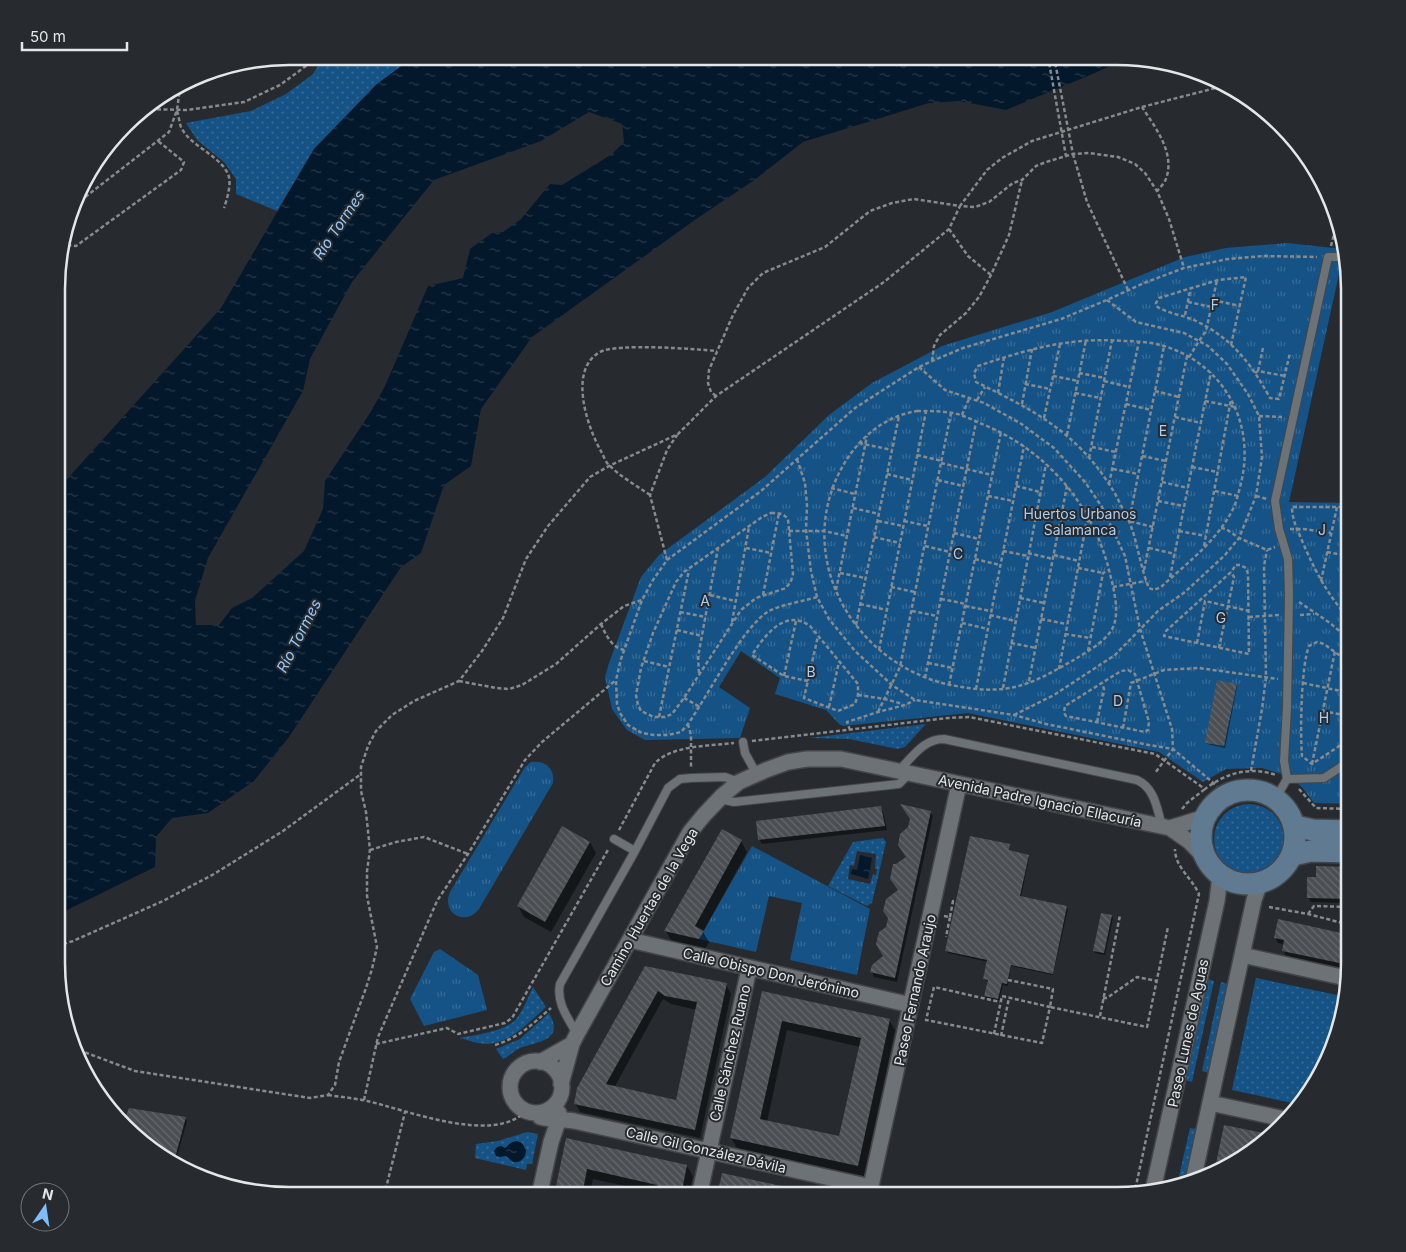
<svg xmlns="http://www.w3.org/2000/svg" width="1406" height="1252" font-family="Inter,sans-serif">
	<defs>
		<pattern id="grass-dots" width="8" height="8" patternUnits="userSpaceOnUse" patternTransform="scale(1.25)"><rect width="8" height="8" fill="#155386"/><path d="M2 2h.1M6 6h.1" fill="none" stroke="#376c97" stroke-width="1.8" stroke-linecap="round"/></pattern>
		<pattern id="park-tufts" width="24" height="20" patternUnits="userSpaceOnUse" patternTransform="scale(1.25)"><rect width="24" height="20" fill="#155386"/><path d="M3 7l-1-3M5 7V3M7 7l1-3M15 17l-1-3M17 17v-4M19 17l1-3" fill="none" stroke="#376c97"/></pattern>
		<pattern id="water-ripples" width="26" height="14" patternUnits="userSpaceOnUse" patternTransform="scale(1.25)"><rect width="26" height="14" fill="#04182b"/><path d="M2 4q2-2 4 0t4 0M15 11q2-2 4 0t4 0" fill="none" stroke="#283a4a"/></pattern>
		<pattern id="building-back-hatch" width="6" height="6" patternUnits="userSpaceOnUse" patternTransform="scale(1.25)"><rect width="6" height="6" fill="#4b4f54"/><path d="M-1 5l2 2M0 0l6 6M5-1l2 2" fill="none" stroke="#65686d"/></pattern>
	</defs>
	<rect width="100%" height="100%" fill="#272b2f"/>
	<path fill="url(#grass-dots)" fill-rule="evenodd" d="M 325,56 L 415,56 L 377,84 L 314,149 L 277,211 L 236,194 L 236,179 L 224,162 L 197,140 L 186,123 L 251,111 L 286,94 L 312,75 Z
		M 926,724 L 905,747 L 898,749 L 849,739 L 809,738 Z
		M1214 839a35 35 0 1 1 70 0a35 35 0 1 1-70 0Z
		M 883,838 L 886,842 L 872,903 L 867,906 L 828,886 L 853,842 ZM 857,851 L 876,854 L 875,869 L 877,869 L 876,875 L 873,874 L 870,884 L 848,879 L 850,865 L 854,866 Z
		M 1256,978 L 1342,996 L 1326,1065 L 1297,1104 L 1232,1090 Z
		M 1208,979 L 1214,981 L 1192,1082 L 1185,1080 Z
		M 1221,982 L 1228,984 L 1209,1073 L 1202,1071 Z
		M 533,987 L 546,1007 C 529,1022 511,1043 487,1044 C 478,1044 468,1040 459,1038 C 475,1035 508,1031 517,1018 C 524,1009 528,997 533,987 Z
		M 549,1013 C 565,1041 538,1041 520,1048 C 514,1051 508,1057 503,1059 L 496,1049 L 520,1039 Z
		M 1190,1128 L 1196,1129 L 1185,1183 L 1177,1185 Z
		M 527,1132 L 538,1134 L 532,1164 L 527,1164 L 526,1170 L 475,1158 L 476,1144 L 498,1141 Z"/>
	<path fill="url(#park-tufts)" d="M 1287,243 L 1343,249 L 1344,251 L 1289,502 L 1349,503 L 1350,804 L 1314,803 L 1302,787 L 1288,776 L 1262,768 L 1226,769 L 1203,782 L 1159,752 L 968,713 L 843,726 L 839,724 L 826,710 L 775,694 L 780,678 L 741,651 L 719,687 L 750,708 L 740,738 L 645,740 L 627,730 L 612,709 L 605,677 L 609,663 L 641,577 L 659,555 L 765,477 L 829,415 L 872,383 L 942,346 L 1052,312 L 1185,257 L 1226,248 Z
		M 531,762 C 546,760 555,769 553,783 L 479,909 C 465,927 441,913 450,892 L 525,767 Z
		M 752,846 L 870,909 L 857,975 L 790,960 L 802,903 L 769,896 L 756,952 L 699,939 Z
		M 440,949 L 478,975 L 487,1010 L 424,1026 L 410,999 L 434,952 Z"/>
	<path fill="url(#water-ripples)" fill-rule="evenodd" d="M 415,56 L 1129,57 L 1095,73 L 1006,110 L 959,101 L 929,103 L 803,142 L 753,181 L 699,217 L 532,337 L 481,409 L 471,466 L 444,485 L 421,553 L 401,567 L 289,737 L 254,781 L 208,813 L 172,818 L 156,837 L 155,867 L 57,915 L 59,488 L 221,308 L 314,149 L 377,84 ZM 589,112 L 622,124 L 624,142 L 612,154 L 562,185 L 550,184 L 521,219 L 503,232 L 492,233 L 470,249 L 463,278 L 428,286 L 385,386 L 370,413 L 325,481 L 323,509 L 304,551 L 252,598 L 232,608 L 219,625 L 196,625 L 195,601 L 208,558 L 303,391 L 310,359 L 352,282 L 434,180 L 541,141 Z
		M 860,855 L 872,858 L 868,879 L 851,874 L 852,869 L 857,870 Z
		M 517,1141 L 522,1143 L 526,1150 C 526,1158 521,1163 513,1162 L 506,1156 L 500,1157 L 496,1156 L 494,1151 L 497,1147 L 501,1146 L 505,1148 L 512,1142 Z"/>
	<path fill="#0007" fill-rule="evenodd" d="M 1236,685 L 1237,687 L 1225,748 L 1207,744 L 1206,742 Z
		M 880,808 L 883,812 L 887,830 L 762,844 L 759,839 Z
		M 930,812 L 933,816 L 897,982 L 874,977 L 872,972 L 885,956 L 888,928 L 907,858 Z
		M 722,831 L 741,841 L 747,852 L 703,932 L 709,942 L 705,949 L 672,942 L 666,931 Z
		M 590,842 L 596,853 L 551,932 L 524,917 L 518,906 Z
		M 1009,846 L 1010,852 L 1028,856 L 1029,858 L 1021,897 L 1067,907 L 1068,909 L 1053,975 L 1011,966 L 1008,986 L 1003,985 L 999,1000 L 987,998 L 985,996 L 988,982 L 984,979 L 988,962 L 948,953 L 946,951 Z
		M 1350,868 L 1350,903 L 1311,902 L 1308,897 L 1317,878 Z
		M 1112,916 L 1113,918 L 1105,955 L 1095,953 L 1094,951 Z
		M 1350,936 L 1350,963 L 1348,970 L 1286,956 L 1283,951 L 1284,944 L 1278,943 L 1275,938 Z
		M 646,967 L 726,985 L 731,994 L 700,1138 L 580,1112 L 575,1103 ZM 663,999 L 671,1004 L 697,1010 L 677,1102 L 614,1088 Z
		M 763,992 L 889,1020 L 895,1030 L 864,1176 L 737,1148 L 731,1138 ZM 787,1030 L 860,1047 L 840,1138 L 767,1122 Z
		M 101,1095 L 105,1095 L 107,1098 L 106,1103 Z
		M 130,1110 L 185,1118 L 187,1121 L 175,1163 L 124,1124 Z
		M 1225,1126 L 1272,1136 L 1215,1172 Z
		M 567,1140 L 687,1166 L 693,1176 L 689,1196 L 656,1196 L 657,1193 L 593,1179 L 589,1196 L 555,1196 Z
		M 723,1174 L 820,1195 L 719,1196 Z"/>
	<path fill="url(#building-back-hatch)" fill-rule="evenodd" d="M 1217,680 L 1237,684 L 1224,746 L 1205,743 Z
		M 900,804 L 931,811 L 895,978 L 870,972 L 872,965 L 883,956 L 876,944 L 879,932 L 886,927 L 888,918 L 883,911 L 886,899 L 898,890 L 890,879 L 893,864 L 896,864 L 906,857 L 898,845 L 900,834 L 908,827 L 910,819 Z
		M 881,806 L 885,826 L 758,840 L 756,821 Z
		M 562,826 L 590,842 L 545,922 L 517,906 Z
		M 722,829 L 742,840 L 695,926 L 704,931 L 699,939 L 664,931 Z
		M 970,836 L 1010,844 L 1009,850 L 1029,855 L 1020,896 L 1067,906 L 1053,974 L 1011,965 L 1007,984 L 1002,983 L 998,999 L 984,996 L 988,980 L 983,979 L 987,960 L 945,951 Z
		M 1316,866 L 1350,867 L 1350,899 L 1307,898 L 1307,877 L 1316,877 Z
		M 1101,913 L 1112,915 L 1104,953 L 1093,951 Z
		M 1278,919 L 1350,935 L 1349,965 L 1282,951 L 1284,940 L 1274,938 Z
		M 645,966 L 727,983 L 695,1130 L 574,1104 L 577,1088 ZM 658,991 L 665,996 L 697,1002 L 676,1100 L 606,1084 Z
		M 762,991 L 890,1019 L 858,1166 L 730,1138 ZM 782,1021 L 861,1038 L 839,1136 L 760,1119 Z
		M 129,1108 L 186,1117 L 174,1162 L 123,1123 Z
		M 1224,1125 L 1273,1135 L 1214,1173 Z
		M 566,1138 L 687,1165 L 681,1196 L 655,1196 L 657,1185 L 587,1169 L 582,1196 L 554,1196 Z
		M 722,1173 L 804,1191 L 804,1195 L 717,1196 Z"/>
	<g fill="none" stroke-linecap="round" stroke-linejoin="round">
		<g stroke="#434649" stroke-width="10">
			<path id="service" d="M 743,742 L 745,753 L 756,773
				M 899,770 C 913,757 923,739 944,739 L 1137,780 C 1155,788 1157,809 1162,826
				M 1287,779 L 1324,778 L 1350,761
				M 1276,798 L 1287,779 L 1284,761 L 1287,707 L 1289,596 L 1288,559 L 1279,529 L 1275,501 L 1328,257 L 1345,257
				M 720,799 L 734,802 L 899,784 L 910,773
				M 614,839 L 635,851
				M 577,1034 C 568,1018 556,1003 560,984 L 635,851 L 668,788 L 680,779 L 691,778 L 725,777 L 739,782"/>
		</g>
		<g stroke="#434649" stroke-width="18">
			<path id="minor" d="M 1170,828 L 1190,842 L 1206,859
				M 630,940 L 911,1005
				M 1242,955 L 1346,978
				M510 1087a26 26 0 1 1 52 0a26 26 0 1 1-52 0Z
				M 540,1062 L 572,1044
				M 561,1084 L 572,1044 L 577,1034 L 690,832 L 704,815 L 723,795 L 739,782 L 766,770 L 788,762 L 807,759 L 841,759 L 1170,828 L 1205,817
				M 1210,1103 L 1285,1119
				M 540,1117 C 552,1120 562,1119 574,1121 L 871,1187
				M 1193,1181 L 1242,955 L 1254,900 L 1260,883
				M 1153,1190 L 1217,901 L 1220,876
				M 869,1195 L 959,784
				M 539,1196 L 551,1142 L 559,1119 L 559,1113
				M 699,1196 L 749,969"/>
		</g>
		<g stroke="#434649" stroke-width="24">
			<path id="secondary" d="M1201 837a47 47 0 1 1 94 0a47 47 0 1 1-94 0Z
				M 1295,826 L 1313,830 L 1350,831
				M 1293,855 L 1311,851 L 1350,852"/>
		</g>
		<path stroke="#878b8e" stroke-width="2.5" stroke-dasharray="4 2.5" stroke-linecap="butt" d="M 1142,107 C 1155,127 1177,155 1165,181 C 1163,184 1160,188 1157,191
			M 144,109 L 187,110 L 244,102 L 280,85 L 306,66 L 313,56
			M 177,111 C 179,116 179,122 181,127 C 190,147 223,156 229,177 C 231,186 227,199 224,208
			M 1073,154 L 1087,202 L 1128,290
			M 75,205 L 169,132 L 177,110 L 180,88
			M 949,229 L 968,256 L 991,275
			M 61,244 L 76,246 L 181,170 L 184,162 L 158,141
			M 1331,246 L 1337,222
			M 1213,300 L 1240,306
			M 1188,302 L 1212,307
			M 1185,315 L 1191,287
			M 1231,345 L 1246,277 L 1218,280 L 1159,298 L 1156,303 L 1156,306 C 1168,314 1184,315 1196,321 C 1232,338 1252,365 1270,398 L 1279,399 L 1290,353
			M 1189,357 L 1199,341 L 1206,331 L 1217,280
			M 932,361 L 934,346 L 940,335 L 966,313 L 979,297 L 991,275 L 1009,235 L 1022,180
			M 919,367 L 945,390 L 984,403 L 1020,423 L 1054,448 L 1085,482 L 1102,507 L 1125,556 L 1140,629 L 1172,729 L 1173,749 L 1155,773
			M 1258,371 L 1263,348
			M 1079,373 L 1105,378
			M 1255,373 L 1258,371 L 1285,376
			M 1053,376 L 1078,381
			M 1104,381 L 1129,387
			M 1025,384 L 1050,389
			M 1155,391 L 1179,397
			M 998,393 L 1004,357
			M 1075,393 L 1101,398
			M 716,396 L 711,392 L 708,383 L 709,370 L 733,315 L 748,288 L 763,273 L 825,247 L 870,211 L 892,203 L 914,199 L 960,206 L 987,170 L 1002,158 L 1032,141 L 1142,107 L 1227,85
			M 977,400 L 985,387
			M 1205,401 L 1235,407
			M 1022,404 L 1032,349
			M 1126,404 L 1151,410
			M 917,411 C 929,411 941,411 953,413 C 963,415 973,420 982,424 C 1047,450 1094,506 1110,574 C 1114,590 1121,616 1111,631 C 1102,644 1085,653 1072,661 C 1054,671 1036,682 1015,687 C 998,691 979,690 962,687 C 854,672 785,551 849,456 C 866,432 888,416 917,411 Z
			M 962,415 L 969,399
			M 1259,416 L 1282,417
			M 1175,417 L 1201,423
			M 1044,418 L 1060,344
			M 1067,435 L 1086,340
			M 859,443 L 892,450
			M 1092,447 L 1116,452
			M 917,455 L 942,461
			M 1142,456 L 1166,461
			M 1089,458 L 1112,340
			M 797,459 L 805,483 L 807,505 L 806,530 L 811,571 L 817,597 L 829,619 L 855,651 L 892,685 L 915,700 L 1014,715 L 1046,724 L 1149,745 L 1173,749 L 1217,786
			M 941,463 L 992,475
			M 1192,467 L 1218,472
			M 1113,469 L 1138,474
			M 887,474 L 912,480
			M 938,480 L 963,486
			M 1162,482 L 1188,488
			M 1109,484 L 1139,341
			M 1016,486 L 1040,492
			M 831,488 L 855,494
			M 1215,491 L 1238,496
			M 650,495 C 637,486 621,477 610,466 C 606,463 604,457 602,453 C 588,429 567,370 600,352 C 616,343 696,349 717,351
			M 988,496 L 1013,501
			M 1256,496 L 1267,499
			M 1158,501 L 1184,506
			M 1349,507 L 1292,507 C 1292,520 1298,531 1303,543 C 1316,573 1328,595 1349,619
			M 853,508 L 879,514
			M 771,513 C 779,513 783,513 788,519 L 793,574 L 791,581 L 786,588 L 756,598 L 741,610 L 684,698 L 672,714 L 665,717 L 654,717 L 641,711 L 638,705 L 636,695 L 641,668 L 653,633 L 676,582 L 684,572 L 762,517 Z
			M 878,521 L 903,526
			M 904,521 L 928,526
			M 1153,527 L 1129,521 C 1122,509 1117,495 1109,484 C 1074,430 1031,409 976,382 L 974,373 L 978,366 C 1029,349 1069,337 1123,341 C 1136,341 1151,342 1164,346 C 1226,365 1257,426 1240,487 C 1238,495 1236,503 1233,509 C 1217,541 1187,563 1161,587 L 1154,590 L 1149,588 C 1140,567 1138,543 1129,521 L 1164,346
			M 1221,528 L 1226,529 L 1239,538 L 1267,550 L 1275,547
			M 1290,529 L 1304,529 L 1331,533
			M 789,531 L 824,531 L 847,536
			M 1179,531 L 1206,536
			M 954,533 L 979,539
			M 874,537 L 900,543
			M 925,546 L 950,552
			M 1204,546 L 1231,399
			M 746,548 L 771,553
			M 1149,548 L 1175,554
			M 1003,551 L 1028,556
			M 1327,552 L 1349,556
			M 1028,553 L 1053,559
			M 1054,555 L 1079,561
			M 975,559 L 1000,565
			M 667,560 L 650,495 L 667,450 L 677,435
			M 1236,565 L 1240,565 L 1246,568 L 1248,574 L 1249,654 L 1164,636 L 1166,631 L 1231,572 Z
			M 1078,568 L 1103,573
			M 1144,570 L 1187,356
			M 840,573 L 865,578
			M 1170,577 L 1211,372
			M 1321,581 L 1337,507
			M 891,587 L 915,592
			M 1113,587 L 1146,581
			M 836,590 L 867,436
			M 710,595 L 735,601
			M 763,595 L 779,513
			M 817,597 C 804,601 780,605 769,611 C 743,626 707,697 688,724 L 681,732 L 668,735 L 654,735 L 642,733 L 628,725 L 620,713 L 617,704 L 616,680 L 621,659 L 642,600 L 653,580 L 667,560 L 761,491 L 855,408 L 919,367 L 932,361 L 963,348 L 1061,319 L 1107,300 L 1144,283 L 1184,268 L 1228,259 L 1263,256 L 1317,257
			M 1020,598 L 1044,603
			M 941,599 L 966,604
			M 1299,602 L 1330,623 L 1350,640
			M 860,604 L 887,610
			M 965,606 L 991,611
			M 1342,609 L 1349,574
			M 912,611 L 937,616
			M 680,612 L 706,617
			M 990,615 L 1015,621
			M 1300,615 L 1314,614
			M 1249,617 L 1279,615
			M 1041,619 L 1067,624
			M 732,622 L 749,527
			M 962,623 L 988,629
			M 601,624 C 606,635 611,647 624,650
			M 856,625 L 899,416
			M 677,630 L 702,636
			M 1065,634 L 1090,638
			M 1011,643 L 1036,648
			M 1197,643 L 1205,601 L 1249,611
			M 1219,648 L 1234,577 L 1231,572
			M 879,650 L 926,411
			M 1088,651 L 1103,573 L 1109,570
			M 644,661 L 669,667
			M 928,663 L 953,668
			M 1350,663 L 1324,644 L 1317,642 L 1309,646 C 1301,666 1300,733 1302,756 L 1312,764 L 1350,739
			M 1059,669 L 1086,525 L 1089,519
			M 1128,670 L 1135,674 L 1149,722 L 1148,730 L 1145,732 L 1066,716 L 1064,713 L 1065,706 L 1121,671 Z
			M 699,673 L 698,657 L 718,548
			M 784,676 L 796,621
			M 925,678 L 976,422
			M 459,681 L 496,688 L 509,689 L 522,685 L 556,664 L 601,624 L 624,606 L 642,600
			M 808,681 L 784,676 L 752,655 C 765,635 785,608 810,626 L 858,684 L 858,695 L 855,704 L 838,711 L 804,698 L 818,636
			M 1029,681 L 1067,486
			M 1303,683 L 1350,693
			M 949,685 L 1001,432
			M 1003,688 L 1046,464
			M 976,689 L 1024,446
			M 858,695 L 885,699 L 903,704
			M 684,698 L 700,707
			M 829,707 L 839,662
			M 1323,711 L 1348,716
			M 878,712 L 900,667 L 951,413
			M 1014,715 L 1054,695 L 1115,655 L 1158,611 L 1185,592 L 1225,555 L 1239,538 L 1256,496 L 1262,457 L 1259,416 L 1248,394 L 1227,364 L 1208,346 L 1199,341 L 1184,333 L 1136,322 L 1107,300
			M 659,717 L 689,570
			M 1097,722 L 1104,689 L 1102,683
			M 688,724 L 691,735 L 691,768
			M 1123,728 L 1131,683 L 1164,670 L 1199,668 L 1278,679
			M 850,730 L 847,722 L 878,712 L 905,705 L 915,700
			M 752,741 L 948,718 L 969,717 L 1155,754 L 1205,789 C 1226,773 1250,766 1276,775
			M 1343,743 L 1350,711
			M 1312,764 L 1335,651
			M 1251,771 L 1262,709 L 1266,677 L 1264,566 L 1267,550
			M 1299,789 L 1316,808 L 1350,809
			M 1182,809 L 1187,803 L 1205,789
			M 619,830 L 655,763 C 673,745 710,746 734,743
			M 370,850 L 396,842 L 424,837 L 468,854
			M 1269,907 L 1308,914 L 1350,925
			M 1308,914 L 1314,906 L 1350,907
			M 944,916 L 950,917 L 946,937
			M 950,917 L 953,901 L 956,902
			M 57,946 L 73,941 L 163,901 L 214,874 L 283,831 L 361,774
			M 1008,980 L 1053,989 L 1050,1007 L 1147,1027 L 1168,927
			M 1103,998 L 1107,998 L 1137,977 L 1157,981
			M 1100,1016 L 1120,915
			M 994,1034 L 1002,996 L 1050,1007 L 1042,1043 L 926,1020 L 934,987 L 1000,1002
			M 1001,1036 L 1009,998
			M 376,1044 L 447,1028 L 458,1034 L 505,1023 L 512,1018 L 609,848
			M 495,1045 C 520,1037 531,1025 551,1008
			M 73,1048 L 135,1071 L 310,1098 L 328,1095 L 335,1085 L 339,1062 L 366,988 L 372,969 L 377,947 L 367,896 L 367,871 L 370,850 L 366,812 L 361,791 L 361,767 L 368,746 L 376,731 L 392,715 L 414,701 L 459,681 L 482,651 L 503,618 L 526,559 L 548,526 L 590,477 L 609,466 L 678,434 L 716,396 L 884,282 L 949,229 L 960,206 L 975,207 L 989,202 L 1013,183 L 1022,180 L 1036,166 L 1046,162 L 1073,154 L 1089,153 L 1118,157 L 1135,164 L 1145,173 L 1157,191 L 1169,219 L 1184,268
			M 328,1095 C 341,1097 354,1098 367,1101 C 407,1110 493,1145 526,1111
			M 364,1100 L 378,1037 L 437,901 L 468,854 L 525,760 L 542,742 L 616,680
			M 1134,1195 L 1199,894 C 1191,877 1175,867 1175,849
			M 384,1196 L 405,1112"/>
		<use href="#service" stroke="#6d7276" stroke-width="8"/>
		<use href="#minor" stroke="#6d7276" stroke-width="15"/>
		<use href="#secondary" stroke="#5f7a91" stroke-width="21"/>
		<path stroke="#878b8e" stroke-width="2.5" stroke-dasharray="4 2.5" stroke-linecap="butt" d="M 1048,57 L 1066,156
			M 1054,57 L 1073,154"/>
	</g>
	<g text-anchor="middle" stroke-width="4" stroke-linejoin="round" paint-order="stroke">
		<g font-size="14" fill="#adceef" stroke="#272b2f">
			<text x="1215" y="310">F</text>
			<text x="1163" y="436">E</text>
			<text x="1080" y="519">Huertos Urbanos<tspan x="1080" dy="16">Salamanca</tspan></text>
			<text x="1322" y="535">J</text>
			<text x="958" y="559">C</text>
			<text x="705" y="606">A</text>
			<text x="1221" y="623">G</text>
			<text x="811" y="677">B</text>
			<text x="1118" y="706">D</text>
			<text x="1324" y="723">H</text>
		</g>
		<g font-size="14" fill="#e4e7e9" stroke="#272b2f">
			<text transform="translate(1040 801) rotate(12)" y="5">Avenida Padre Ignacio Ellacuría</text>
			<text transform="translate(649 907) rotate(-60)" y="5">Camino Huertas de la Vega</text>
			<text transform="translate(771 973) rotate(13)" y="5">Calle Obispo Don Jerónimo</text>
			<text transform="translate(915 990) rotate(-78)" y="5">Paseo Fernando Araujo</text>
			<text transform="translate(1188 1033) rotate(-78)" y="5">Paseo Lunes de Aguas</text>
			<text transform="translate(730 1053) rotate(-77)" y="5">Calle Sánchez Ruano</text>
			<text transform="translate(706 1150) rotate(13)" y="5">Calle Gil González Dávila</text>
		</g>
		<g font-size="15" font-style="italic" fill="#94c6f7" stroke="#272b2f">
			<text transform="translate(339 225) rotate(-56)" y="5">Río Tormes</text>
			<text transform="translate(299 636) rotate(-63)" y="5">Río Tormes</text>
		</g>
	</g>
	<path d="M0 0H1406V1252H0ZM289 65H1117A224 224 0 0 1 1341 289V963A224 224 0 0 1 1117 1187H289A224 224 0 0 1 65 963V289A224 224 0 0 1 289 65Z" fill="#272b2f" fill-rule="evenodd"/>
	<path fill="none" stroke="#e4e7e9" stroke-width="2.5" d="M289 65H1117A224 224 0 0 1 1341 289V963A224 224 0 0 1 1117 1187H289A224 224 0 0 1 65 963V289A224 224 0 0 1 289 65Z"/>
	<g transform="translate(45 1207) rotate(13)"><circle r="24" fill="#272b2f" stroke="#737679"/>
	<path d="M0-4L9 19L0 12L-9 19Z" fill="#7ebdf9"/>
	<text y="-8" font-size="14" font-weight="bold" text-anchor="middle" fill="#e4e7e9">N</text>
	</g>
	<path d="M22 42v8h105v-8" fill="none" stroke="#e4e7e9" stroke-width="2.5"/>
	<text x="30" y="42" font-size="15" fill="#e4e7e9" stroke="#272b2f" stroke-width="4" paint-order="stroke">50 m</text>
</svg>
